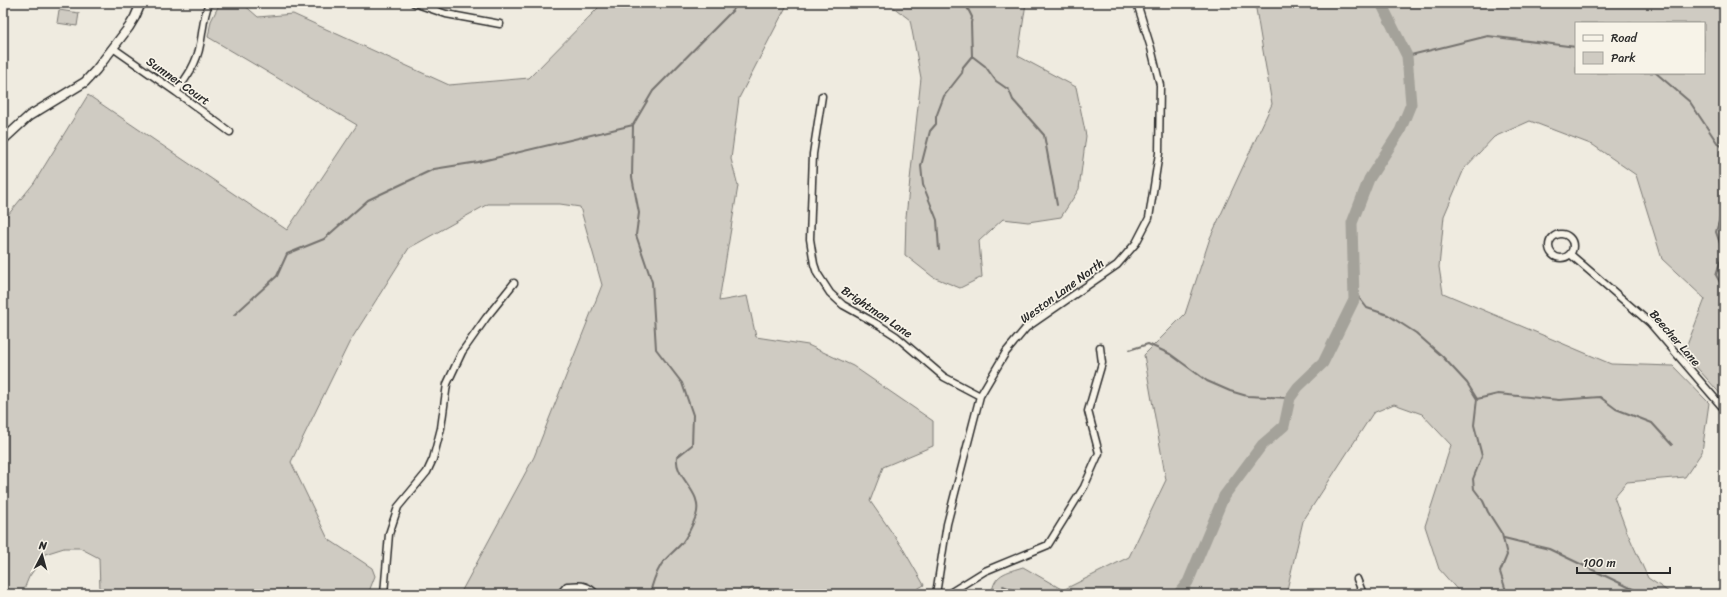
<svg xmlns="http://www.w3.org/2000/svg" width="1727" height="597" font-family="Sriracha,sans-serif">
	<rect width="100%" height="100%" fill="#efebe0"/>
	<filter id="ink" filterUnits="userSpaceOnUse"><feTurbulence type="fractalNoise" baseFrequency=".025" numOctaves="2"/><feDisplacementMap in="SourceGraphic" scale="8" xChannelSelector="R" yChannelSelector="G"/><feConvolveMatrix kernelMatrix="1 2 1 2 8 2 1 2 1" color-interpolation-filters="sRGB"/></filter>
	<g filter="url(#ink)">
		<path fill="#cfcbc2" stroke="#7d7b76" fill-rule="evenodd" d="M 220,3 L 242,3 L 258,17 L 293,14 L 449,85 L 529,78 L 598,8 L 595,3 L 788,3 L 739,98 L 731,159 L 738,186 L 719,301 L 747,296 L 756,337 L 808,345 L 853,366 L 933,421 L 933,446 L 883,467 L 870,501 L 902,547 L 924,585 L 909,594 L 787,594 L 785,591 L 752,588 L 744,594 L 460,594 L 534,457 L 602,285 L 580,207 L 560,204 L 488,204 L 409,248 L 349,343 L 291,462 L 328,539 L 372,568 L 375,576 L 368,594 L 98,594 L 100,590 L 99,558 L 80,548 L 64,548 L 45,554 L 29,577 L 22,594 L 3,594 L 3,221 L 34,183 L 88,95 L 287,230 L 357,125 L 208,37 L 211,21 Z
			M 888,3 L 1026,3 L 1018,56 L 1076,87 L 1086,136 L 1079,189 L 1061,217 L 1028,222 L 1003,219 L 979,241 L 982,277 L 960,288 L 933,277 L 905,255 L 906,217 L 921,78 L 910,20 Z
			M 1255,3 L 1724,3 L 1724,398 L 1684,353 L 1705,299 L 1662,259 L 1636,175 L 1593,145 L 1530,121 L 1494,137 L 1464,169 L 1444,216 L 1439,267 L 1443,293 L 1611,364 L 1673,366 L 1709,403 L 1702,452 L 1685,477 L 1627,482 L 1614,497 L 1627,532 L 1648,578 L 1672,594 L 1461,594 L 1439,569 L 1425,526 L 1451,445 L 1422,414 L 1394,404 L 1373,413 L 1303,521 L 1286,594 L 992,594 C 993,574 1007,572 1023,567 L 1063,590 L 1129,557 L 1166,480 L 1144,355 L 1185,314 L 1210,238 L 1272,104 ZM 1576,23 L 1704,23 L 1704,73 L 1576,73 Z
			M 59,10 L 79,13 L 77,26 L 57,23 Z"/>
		<g fill="none" stroke-linecap="round" stroke-linejoin="round">
			<path stroke="#74726e" stroke-width="2" d="M 965,3 L 972,17 L 971,23 L 972,56 L 985,66 L 996,81 L 1009,90 L 1013,100 L 1044,135 L 1057,205
				M 1407,56 L 1488,36 L 1576,47
				M 1656,73 L 1690,102 L 1718,144 L 1724,147
				M 633,125 L 632,177 L 639,213 L 636,235 L 652,282 L 656,349 L 682,383 L 693,415 L 692,445 L 677,457 C 674,479 704,491 696,516 C 693,524 687,536 682,543 C 675,551 666,557 661,565 C 655,575 652,584 650,594
				M 1724,204 L 1716,232 L 1723,252 L 1716,275 L 1722,286 L 1724,300
				M 939,250 L 937,220 L 923,185 L 921,166 L 930,131 L 936,124 L 936,117 L 944,96 L 962,73 L 963,67 L 972,56
				M 1353,290 L 1367,308 L 1388,315 L 1416,333 L 1442,356 L 1467,383 L 1477,399 L 1474,425 L 1482,456 L 1473,479 L 1474,489 L 1483,501 L 1488,512 L 1502,534 L 1507,555 L 1500,572 L 1507,594
				M 234,315 L 277,276 L 287,254 L 324,239 L 368,200 L 434,169 L 478,162 L 633,125 L 653,91 L 733,10 L 737,3
				M 1129,350 L 1148,344 L 1170,354 L 1207,381 L 1230,391 L 1247,396 L 1290,398
				M 1477,399 L 1498,394 L 1559,400 L 1600,397 L 1616,409 L 1652,423 L 1672,445
				M 1504,538 L 1549,549 L 1643,594
				M 1003,586 L 1023,594"/>
			<path stroke="#a4a29a" stroke-width="11" d="M 1178,594 L 1188,582 L 1224,496 L 1262,445 L 1284,426 L 1290,398 L 1298,387 L 1323,363 L 1354,300 L 1352,223 L 1369,179 L 1400,131 L 1411,104 L 1407,56 L 1381,3"/>
			<g stroke="#2b2b2b" stroke-width="9">
				<path id="street" d="M 414,3 L 446,14 L 500,24
					M 113,48 L 176,92 L 230,132
					M 176,92 C 187,77 197,63 200,45 C 203,31 203,17 209,3
					M 822,96 L 813,154 L 810,239 L 814,264 L 817,273 L 830,293 L 843,305 L 879,325 L 896,336 L 944,377 L 980,396
					M1549 246a12 12 0 1 1 24 0a12 12 0 1 1-24 0Z
					M 1570,254 L 1650,323 L 1724,409
					M 1357,579 L 1363,594
					M 384,594 L 389,534 L 398,507 L 427,472 L 433,459 L 441,428 L 447,384 L 462,352 L 486,318 L 514,283
					M 519,594 L 522,594
					M 560,594 L 567,586 C 578,585 585,584 594,592
					M 936,594 L 947,524 L 980,396 L 1006,352 L 1026,328 L 1117,265 L 1136,243 L 1149,218 L 1159,153 L 1160,85 L 1151,48 L 1137,3
					M 948,594 L 985,571 L 1048,545 L 1084,487 L 1099,453 L 1088,411 L 1102,363 L 1100,347"/>
			</g>
			<g stroke="#2b2b2b" stroke-width="11">
				<path id="secondary" d="M 3,140 L 29,116 L 85,82 L 96,70 L 129,27 L 135,17 L 141,3"/>
			</g>
			<use href="#street" stroke="#f7f3e8" stroke-width="6"/>
			<use href="#secondary" stroke="#f7f3e8" stroke-width="8"/>
		</g>
	</g>
	<g text-anchor="middle" stroke-width="3.5" stroke-linejoin="round" paint-order="stroke">
		<g font-size="12" fill="#2b2b2b" stroke="#f7f3e8">
			<text transform="translate(178 81) rotate(35)" y="4">Sumner Court</text>
			<text transform="translate(1062 291) rotate(-36)" y="4">Weston Lane North</text>
			<text transform="translate(877 312) rotate(34)" y="4">Brightman Lane</text>
			<text transform="translate(1675 338) rotate(49)" y="4">Beecher Lane</text>
		</g>
	</g>
	<rect width="1727" height="597" fill="none" stroke="#f7f3e8" stroke-width="16"/>
	<rect x="8" y="8" width="1711" height="581" fill="none" stroke="#2b2b2b" stroke-width="1.5" filter="url(#ink)"/>
	<rect x="1575" y="22" width="130" height="52" fill="#f7f3e8" stroke="#a5a39c"/>
	<rect x="1583" y="35" width="20" height="6" fill="#f7f3e8" stroke="#a5a39c"/>
	<text x="1611" y="42" font-size="12" fill="#2b2b2b">Road</text>
	<rect x="1583" y="52" width="20" height="12" fill="#cfcbc2" stroke="#a5a39c"/>
	<text x="1611" y="62" font-size="12" fill="#2b2b2b">Park</text>
	<g transform="translate(42 555) rotate(6)" stroke="#f7f3e8" stroke-width="3" paint-order="stroke">
	<path d="M0-3L7 15L0 10L-7 15Z" fill="#2b2b2b"/>
	<text y="-6" font-size="11" font-weight="bold" text-anchor="middle" fill="#2b2b2b">N</text>
	</g>
	<path d="M1577 567v6h93v-6" fill="none" stroke="#2b2b2b" stroke-width="2"/>
	<text x="1583" y="567" font-size="12" fill="#2b2b2b" stroke="#f7f3e8" stroke-width="3" paint-order="stroke">100 m</text>
</svg>
